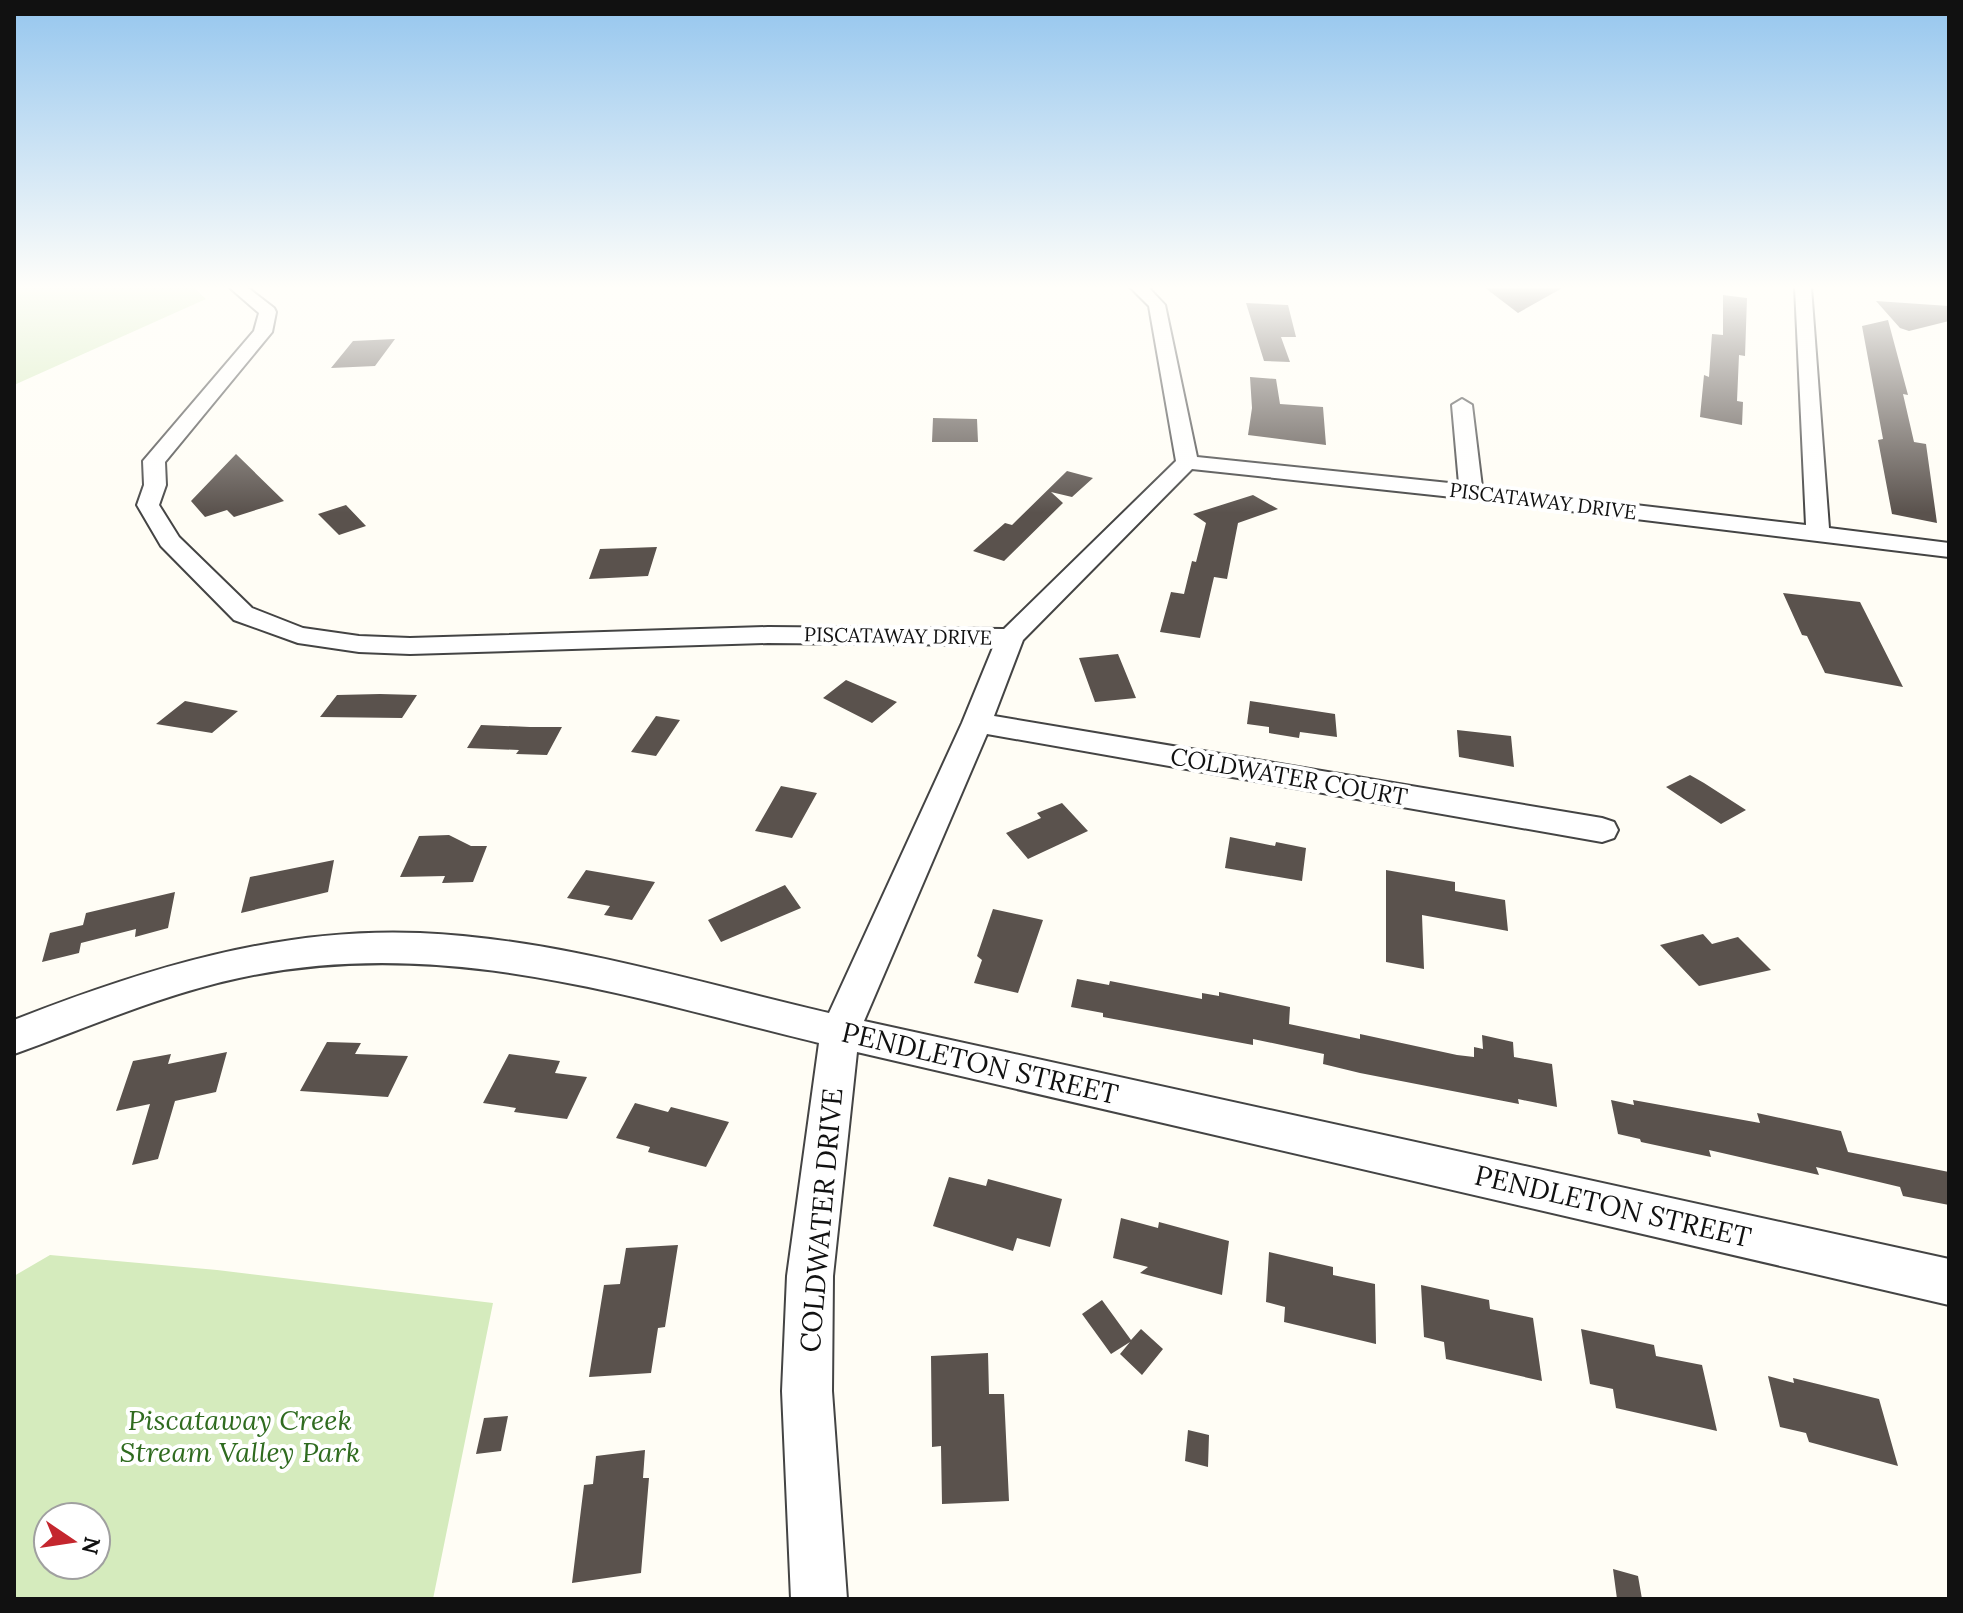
<svg xmlns="http://www.w3.org/2000/svg" width="1963" height="1613" font-family="Lora,serif">
	<rect width="100%" height="100%" fill="#fffdf5"/>
	<path fill="#d5ebbd" fill-rule="evenodd" d="M 14,287 L 193,287 L 206,299 L 14,385 Z
		M 50,1255 L 217,1270 L 493,1303 L 433,1599 L 14,1599 L 14,1276 ZM 48,1517 L 96,1517 L 96,1565 L 48,1565 Z"/>
	<path fill="#5a524d" d="M 1484,287 L 1564,287 L 1518,313 Z
		M 1723,295 L 1747,298 L 1745,356 L 1739,355 L 1737,401 L 1743,402 L 1742,425 L 1700,417 L 1704,375 L 1709,377 L 1712,334 L 1723,335 Z
		M 1876,301 L 1949,306 L 1949,321 L 1909,331 L 1900,328 Z
		M 1246,303 L 1288,305 L 1296,337 L 1281,337 L 1290,362 L 1264,361 Z
		M 1888,320 L 1908,395 L 1903,394 L 1914,442 L 1926,444 L 1937,523 L 1892,514 L 1878,440 L 1883,439 L 1862,326 Z
		M 395,339 L 375,366 L 331,368 L 353,341 Z
		M 1250,377 L 1276,379 L 1280,404 L 1323,407 L 1326,445 L 1248,435 L 1252,408 Z
		M 933,418 L 977,419 L 978,442 L 932,442 Z
		M 236,454 L 284,501 L 234,517 L 227,510 L 205,517 L 191,501 Z
		M 1067,471 L 1093,478 L 1072,497 L 1051,492 L 1063,503 L 1004,561 L 973,551 L 1005,523 L 1012,525 Z
		M 1253,495 L 1278,509 L 1238,523 L 1227,579 L 1214,577 L 1200,638 L 1160,632 L 1171,592 L 1184,594 L 1192,561 L 1196,562 L 1206,523 L 1193,514 Z
		M 346,505 L 366,526 L 339,535 L 318,514 Z
		M 657,547 L 648,576 L 589,579 L 600,549 Z
		M 1783,593 L 1860,602 L 1903,687 L 1825,673 L 1807,636 L 1802,635 Z
		M 1118,654 L 1136,698 L 1095,702 L 1079,658 Z
		M 846,680 L 897,702 L 872,723 L 823,698 Z
		M 380,694 L 417,695 L 402,718 L 320,717 L 337,695 Z
		M 185,701 L 238,711 L 212,733 L 156,724 Z
		M 1250,701 L 1335,714 L 1337,737 L 1300,732 L 1299,738 L 1269,733 L 1269,727 L 1247,724 Z
		M 656,716 L 680,720 L 656,756 L 631,752 Z
		M 481,725 L 530,727 L 562,727 L 547,755 L 516,754 L 519,750 L 467,748 Z
		M 1457,730 L 1511,736 L 1514,767 L 1459,757 Z
		M 1690,775 L 1704,783 L 1746,810 L 1721,824 L 1666,787 Z
		M 781,786 L 817,793 L 792,838 L 755,831 Z
		M 1062,803 L 1088,831 L 1028,859 L 1006,833 L 1041,818 L 1037,813 Z
		M 449,835 L 471,846 L 487,846 L 473,882 L 442,883 L 445,876 L 400,877 L 419,836 Z
		M 1230,837 L 1275,846 L 1276,842 L 1306,848 L 1302,881 L 1225,868 Z
		M 334,860 L 328,892 L 241,913 L 250,877 Z
		M 586,870 L 655,882 L 632,920 L 604,915 L 610,906 L 567,898 Z
		M 1386,870 L 1455,882 L 1455,891 L 1505,900 L 1508,931 L 1422,915 L 1424,969 L 1386,962 Z
		M 785,885 L 801,908 L 721,942 L 708,920 Z
		M 175,892 L 168,928 L 135,937 L 136,929 L 81,943 L 79,953 L 42,962 L 50,933 L 83,925 L 86,913 Z
		M 993,909 L 1043,920 L 1018,993 L 974,983 L 982,960 L 977,956 Z
		M 1703,934 L 1712,944 L 1738,937 L 1771,970 L 1699,986 L 1660,945 Z
		M 1077,979 L 1109,985 L 1110,981 L 1202,999 L 1202,993 L 1219,996 L 1219,992 L 1290,1007 L 1289,1024 L 1360,1039 L 1360,1034 L 1457,1055 L 1474,1057 L 1474,1047 L 1483,1049 L 1482,1035 L 1513,1042 L 1514,1057 L 1552,1064 L 1557,1107 L 1518,1099 L 1519,1104 L 1360,1073 L 1323,1064 L 1324,1054 L 1253,1039 L 1253,1045 L 1103,1017 L 1103,1013 L 1071,1007 Z
		M 327,1042 L 361,1043 L 355,1054 L 408,1056 L 388,1097 L 300,1091 Z
		M 227,1052 L 216,1092 L 175,1101 L 158,1159 L 132,1165 L 150,1104 L 116,1111 L 133,1061 L 171,1054 L 168,1064 Z
		M 509,1054 L 560,1061 L 555,1073 L 587,1077 L 567,1119 L 514,1112 L 516,1108 L 483,1103 Z
		M 1611,1100 L 1634,1105 L 1633,1100 L 1760,1123 L 1757,1113 L 1841,1131 L 1848,1152 L 1949,1172 L 1949,1205 L 1903,1196 L 1900,1187 L 1816,1167 L 1819,1175 L 1709,1150 L 1711,1157 L 1641,1142 L 1640,1139 L 1618,1134 Z
		M 635,1103 L 668,1112 L 671,1107 L 729,1122 L 706,1167 L 648,1152 L 650,1147 L 616,1138 Z
		M 949,1177 L 986,1186 L 988,1179 L 1062,1199 L 1050,1247 L 1017,1238 L 1013,1251 L 933,1226 Z
		M 1121,1218 L 1158,1228 L 1159,1222 L 1229,1241 L 1222,1295 L 1140,1273 L 1148,1267 L 1113,1258 Z
		M 678,1245 L 665,1327 L 658,1328 L 651,1373 L 589,1377 L 604,1285 L 620,1284 L 626,1248 Z
		M 1269,1252 L 1333,1267 L 1333,1275 L 1375,1284 L 1376,1344 L 1284,1322 L 1285,1307 L 1266,1302 Z
		M 1421,1285 L 1489,1300 L 1490,1309 L 1533,1318 L 1542,1381 L 1446,1359 L 1444,1342 L 1424,1337 Z
		M 1102,1300 L 1131,1340 L 1141,1329 L 1163,1349 L 1142,1375 L 1120,1354 L 1130,1342 L 1111,1354 L 1082,1314 Z
		M 1581,1329 L 1654,1345 L 1656,1356 L 1702,1365 L 1717,1431 L 1616,1408 L 1613,1389 L 1590,1384 Z
		M 988,1353 L 989,1394 L 1004,1394 L 1009,1501 L 942,1504 L 941,1446 L 932,1447 L 931,1356 Z
		M 1768,1376 L 1794,1383 L 1793,1378 L 1879,1399 L 1898,1466 L 1809,1442 L 1806,1433 L 1780,1427 Z
		M 508,1416 L 501,1451 L 476,1454 L 484,1418 Z
		M 1188,1430 L 1209,1435 L 1208,1467 L 1185,1461 Z
		M 645,1450 L 643,1478 L 649,1478 L 641,1573 L 572,1583 L 584,1485 L 593,1484 L 596,1456 Z
		M 1613,1569 L 1638,1576 L 1642,1599 L 1617,1599 Z"/>
	<g fill="none" stroke-linecap="round" stroke-linejoin="round">
		<g stroke="#444" stroke-width="4">
			<path id="minor" d="M 229,287 L 247,287 L 274,308 L 276,312 L 272,332 L 165,462 L 166,485 L 159,505 L 179,537 L 252,608 L 303,628 L 359,636 L 410,638 L 768,627 L 1004,629 L 1176,461 L 1149,306 L 1130,287 L 1148,287 L 1165,305 L 1197,457 L 1459,484 L 1452,405 L 1462,399 L 1472,405 L 1482,487 L 1806,525 L 1795,287 L 1811,287 L 1829,528 L 1949,543 L 1949,557 L 1471,499 L 1192,469 L 1023,640 L 994,716 L 1602,818 L 1614,822 L 1618,830 L 1614,838 L 1602,842 L 987,734 L 864,1021 L 1949,1259 L 1949,1305 L 857,1052 L 833,1276 L 832,1391 L 847,1599 L 791,1599 L 782,1391 L 787,1276 L 819,1043 C 625,996 440,934 239,978 C 160,995 89,1027 14,1054 L 14,1020 C 144,969 278,927 420,933 C 559,939 695,982 829,1013 L 962,723 L 994,645 L 768,643 L 410,654 L 359,652 L 298,643 L 234,620 L 161,546 L 137,505 L 144,485 L 143,461 L 254,331 L 259,313 Z"/>
		</g>
		<use href="#minor" fill="#fff" fill-rule="evenodd"/>
	</g>
	<linearGradient id="sky" x2="0" y2="1"><stop stop-color="#95c6ee"/><stop offset="0.56" stop-color="#fffefa"/><stop offset="1" stop-color="#fffefa" stop-opacity="0"/></linearGradient>
	<rect width="1963" height="513" fill="url(#sky)"/>
	<g text-anchor="middle" stroke-width="8" stroke-linejoin="round" paint-order="stroke">
		<g font-size="20" fill="#111" stroke="#fff">
			<text transform="translate(1543 501) rotate(7)" y="7">PISCATAWAY DRIVE</text>
			<text transform="translate(898 636) rotate(1)" y="7">PISCATAWAY DRIVE</text>
		</g>
		<g font-size="24" fill="#111" stroke="#fff">
			<text transform="translate(1289 777) rotate(10)" y="8">COLDWATER COURT</text>
		</g>
		<g font-size="28" fill="#111" stroke="#fff">
			<text transform="translate(980 1063) rotate(13)" y="10">PENDLETON STREET</text>
			<text transform="translate(1613 1206) rotate(13)" y="10">PENDLETON STREET</text>
			<text transform="translate(821 1220) rotate(-85)" y="10">COLDWATER DRIVE</text>
		</g>
		<g font-size="28" font-style="italic" fill="#2f6b1f" stroke="#fff">
			<text x="240" y="1430">Piscataway Creek<tspan x="240" dy="32">Stream Valley Park</tspan></text>
		</g>
	</g>
	<rect width="1963" height="1613" fill="none" stroke="#111111" stroke-width="32"/>
	<g transform="translate(72 1541) rotate(103)"><circle r="38" fill="#ffffff" stroke="#a0a0a0" stroke-width="2"/>
	<path d="M0-6L14 30L0 20L-14 30Z" fill="#c4262e"/>
	<text y="-12" font-size="22" font-weight="bold" text-anchor="middle" fill="#111111">N</text>
	</g>
</svg>
